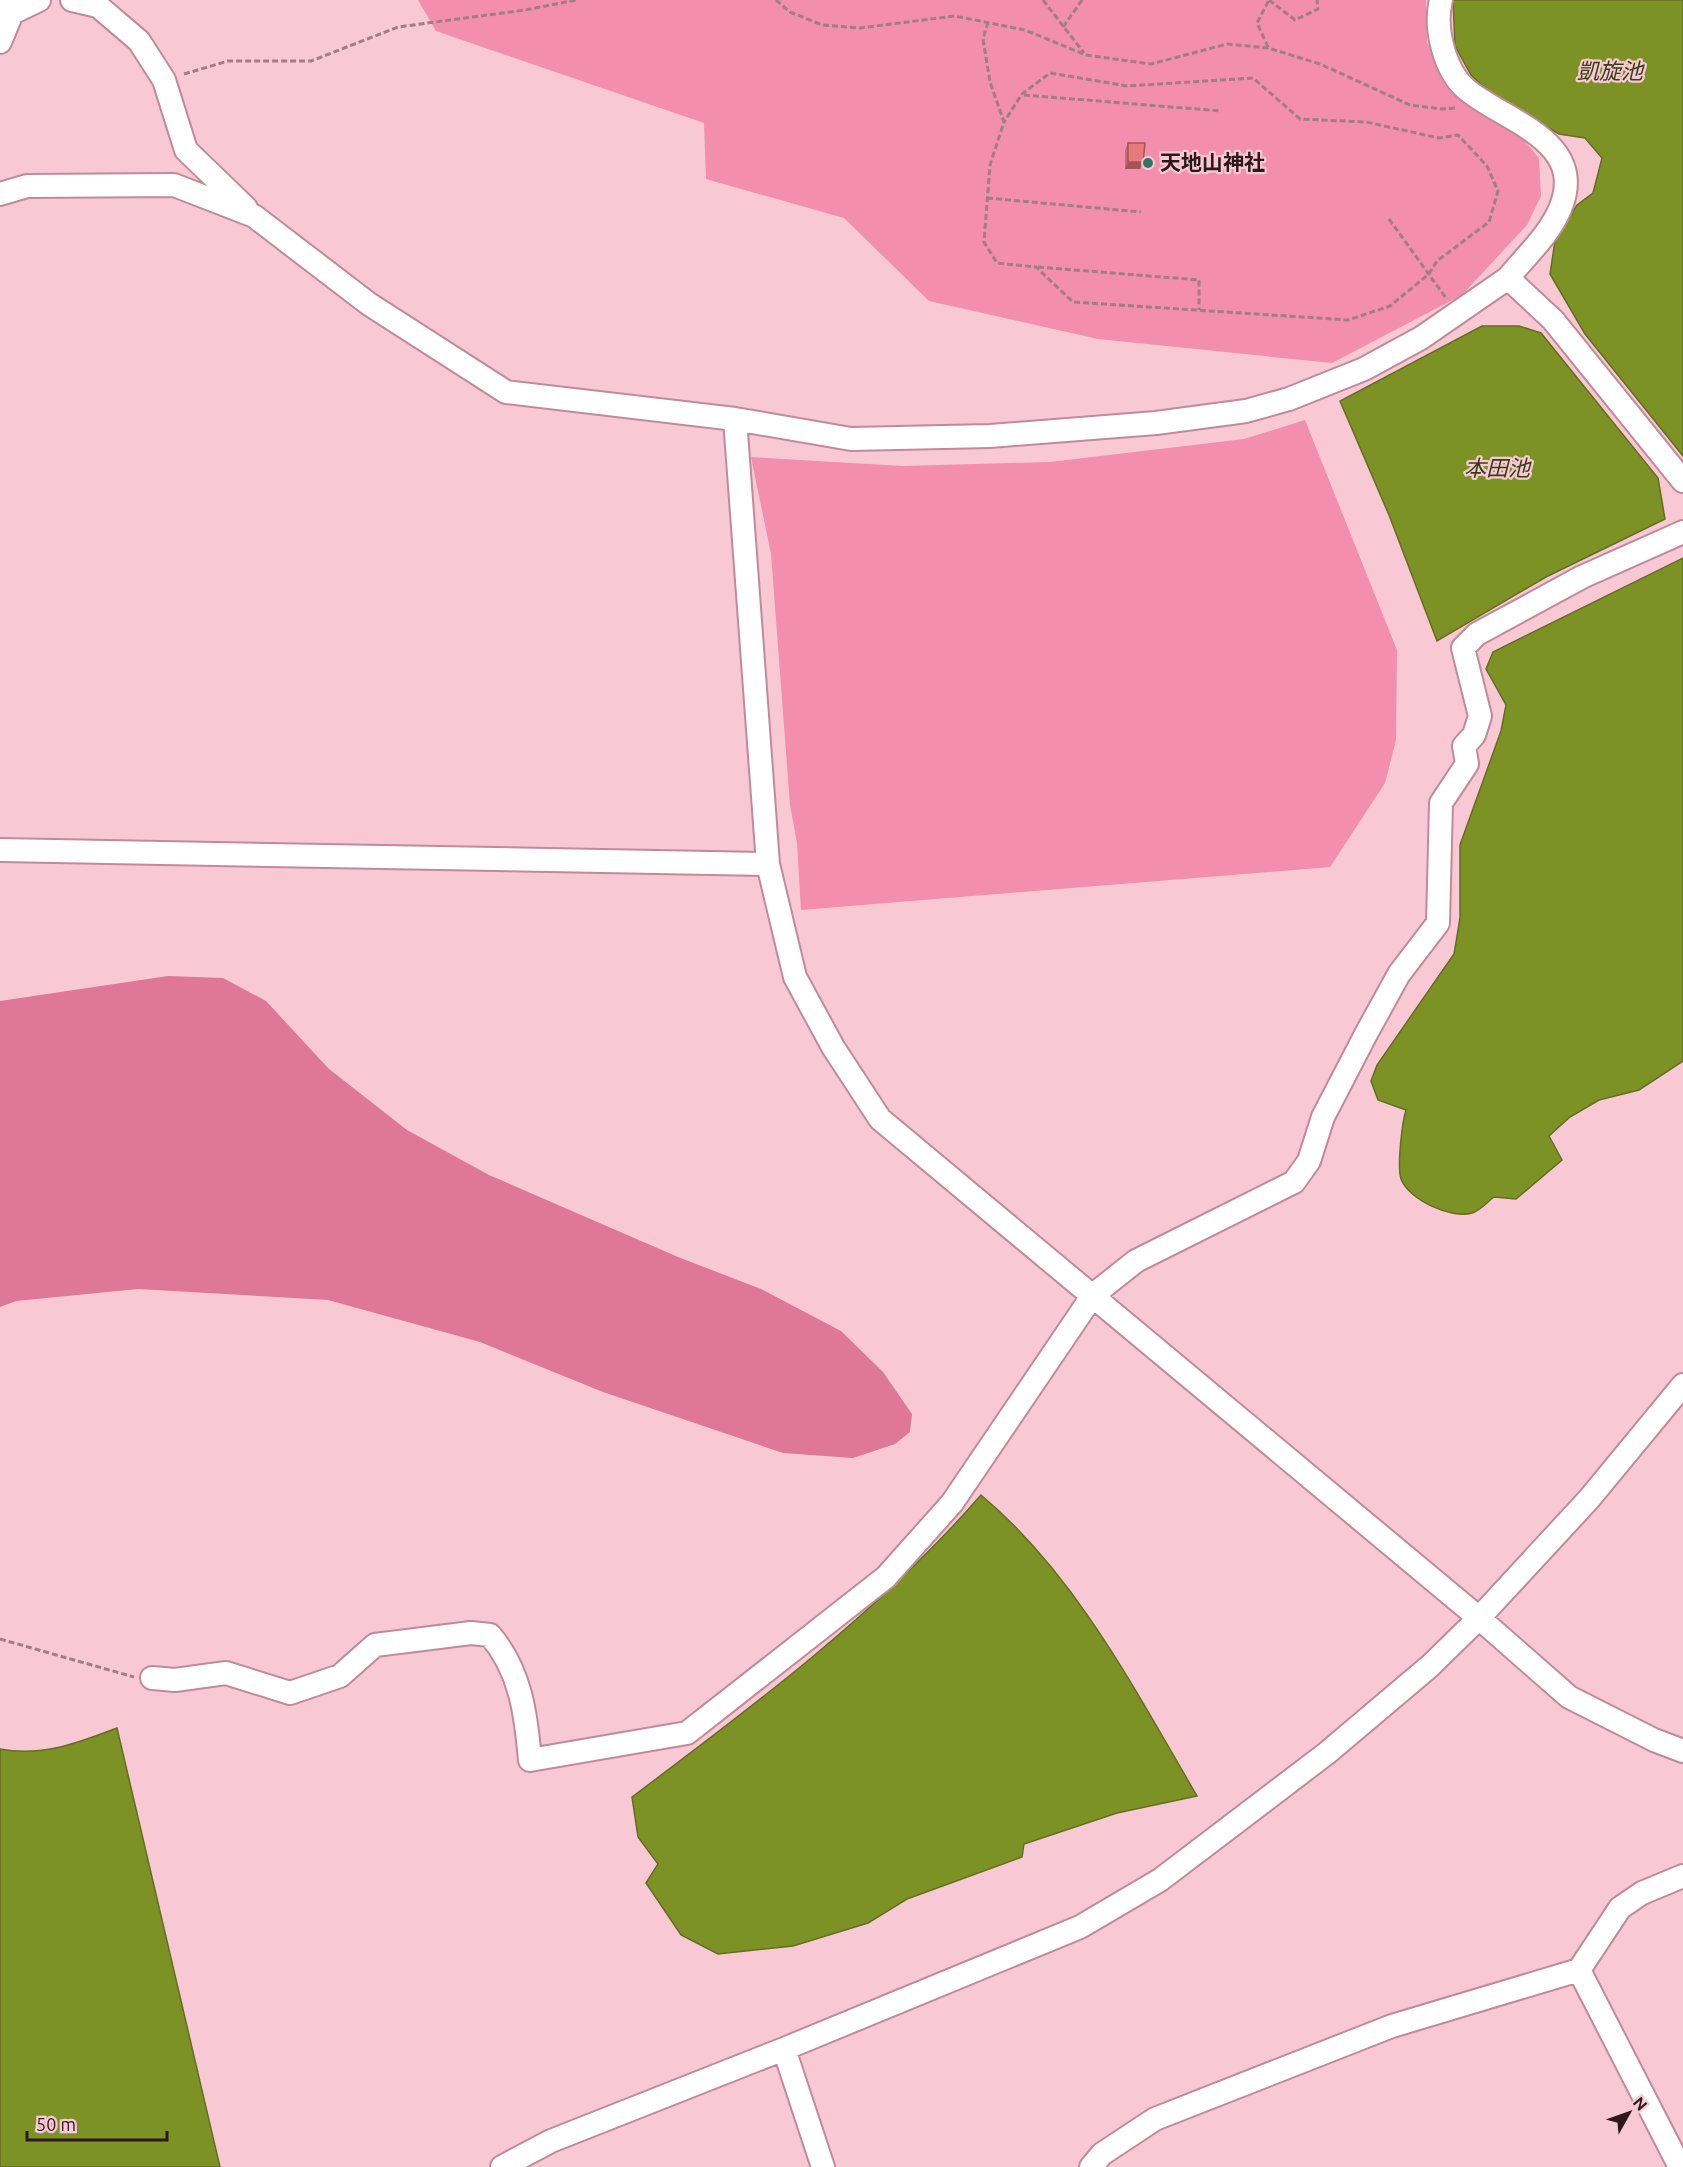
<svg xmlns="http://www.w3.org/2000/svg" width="1683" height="2167" font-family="Ubuntu,'Noto Sans JP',sans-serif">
	<rect width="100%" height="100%" fill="#f8c9d5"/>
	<path fill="#f38eae" d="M 418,0 L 1426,0 L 1427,42 L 1450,90 L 1487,116 L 1518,133 L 1539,158 L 1541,196 L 1527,225 L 1462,295 L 1332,363 L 1098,339 L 929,301 L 844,218 L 706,179 L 704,123 L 436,31 Z
		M 1305,420 L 1397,650 L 1396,740 L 1385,783 L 1330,867 L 801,910 L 797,843 L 790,805 L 771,554 L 751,457 L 903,466 L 1050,462 L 1244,439 Z"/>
	<path fill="#df7799" d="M 168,976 L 223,978 L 266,1001 L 329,1069 L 407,1130 L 489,1175 L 678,1257 L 761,1289 L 841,1331 L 883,1372 L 912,1414 L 910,1432 L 895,1444 L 853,1458 L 783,1453 L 603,1392 L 480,1342 L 328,1300 L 138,1289 L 16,1301 L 0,1307 L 0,1001 Z"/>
	<path fill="#7d9224" stroke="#656d22" stroke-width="1.5" d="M 1453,0 L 1683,0 L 1683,456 L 1585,334 L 1550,274 L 1555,241 L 1577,205 L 1593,193 L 1602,158 L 1585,138 L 1559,134 L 1489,92 L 1471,75 L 1455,46 Z
		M 1482,326 L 1519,326 L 1541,333 L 1658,478 L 1665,519 L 1546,577 L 1437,641 L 1389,515 L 1340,401 Z
		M 1683,558 L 1683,1061 L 1639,1090 L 1599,1100 L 1570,1117 L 1549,1136 L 1562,1160 L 1516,1199 L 1494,1197 C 1487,1202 1480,1211 1472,1213 C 1451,1219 1409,1200 1401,1179 C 1397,1166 1402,1123 1406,1110 L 1378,1100 L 1371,1081 L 1377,1065 L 1454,954 L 1460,918 L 1460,845 L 1501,731 L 1506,705 L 1486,669 L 1493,652 Z
		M 981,1495 C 1076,1575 1135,1690 1197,1796 L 1117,1813 L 1024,1844 L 1022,1857 L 907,1899 L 868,1923 L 793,1946 L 718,1954 L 681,1935 L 646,1883 L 658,1864 L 638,1837 L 632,1797 C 755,1705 880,1611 981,1495 Z
		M 117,1728 L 220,2167 L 0,2167 L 0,1749 C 42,1757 78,1743 117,1728 Z"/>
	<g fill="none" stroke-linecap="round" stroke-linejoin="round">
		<g stroke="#c18a9a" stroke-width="26">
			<path id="minor" d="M 3,0 L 12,13 L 39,0
				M 72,0 L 98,6 L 139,41 L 164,80 L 186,150 L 246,208
				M 1441,0 C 1434,27 1444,70 1466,89 C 1503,121 1589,140 1560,209 C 1549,235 1525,257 1508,278 L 1553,320 L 1683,481
				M 0,42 L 12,13
				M 0,194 L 27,186 L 174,185 L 254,216 L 369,304 L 506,392 L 735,419 L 851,439 L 990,436 L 1156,423 L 1246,411 L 1289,399 L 1364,369 L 1421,338 L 1508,278
				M 735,419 L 768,864 L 795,977 L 833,1047 L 880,1119 L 1479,1618 L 1569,1697 L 1654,1740 L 1683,1751
				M 0,850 L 768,864
				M 152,1678 L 175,1680 L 226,1673 L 290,1693 L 340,1676 L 375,1645 L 471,1633 L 490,1635 C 521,1671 526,1715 530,1760 L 687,1733 L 886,1577 L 952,1503 L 1093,1295 L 1136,1261 L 1294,1182 L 1309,1161 L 1323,1117 L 1366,1034 L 1399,974 L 1438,923 L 1441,803 L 1467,764 L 1464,746 L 1474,735 L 1480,716 L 1463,648 L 1477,634 L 1582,577 L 1683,532
				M 1579,1970 L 1680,2167
				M 784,2049 L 823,2167
				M 502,2167 L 551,2141 L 784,2049 L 1080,1927 L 1160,1880 L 1327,1753 L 1430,1666 L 1479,1618 L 1589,1499 L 1683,1385
				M 1091,2167 L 1102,2154 L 1155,2119 L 1392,2026 L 1579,1970 L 1620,1908 L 1642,1893 L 1683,1876"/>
		</g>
		<path stroke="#a17d87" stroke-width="3" stroke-dasharray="6 3" stroke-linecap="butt" d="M 776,0 L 790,12 L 822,25 L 860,28 L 955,16 L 1025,30 L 1086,55 L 1151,64 L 1227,44 L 1268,48 L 1320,64 L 1410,105 L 1442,109 L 1456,108
			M 1043,0 L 1084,53
			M 1269,0 L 1295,20 L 1318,9 L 1317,0
			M 988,22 L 983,39 L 990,82 L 1004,122 L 990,165 L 984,242 L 997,263 L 1036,267 L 1073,302 L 1348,320 L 1390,306 L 1429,274 L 1437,261 L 1489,222 L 1498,191 L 1487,166 L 1458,135 L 1439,138 L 1366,122 L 1300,119 L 1253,78 L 1127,86 L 1050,73 L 1022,94 L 1004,122
			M 1063,27 L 1082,0
			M 1268,47 L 1257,23 L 1269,0
			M 184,74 L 228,61 L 311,61 L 398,27 L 525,10 L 576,0
			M 1024,95 L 1221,111
			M 987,198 L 1141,212
			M 1389,219 L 1446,298
			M 1038,267 L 1199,280 L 1199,310
			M 0,1639 L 134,1677"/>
		<use href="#minor" stroke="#fff" stroke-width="22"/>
	</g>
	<path fill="#c76a6b" d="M 1128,143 L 1143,162 L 1140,169 L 1125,169 L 1125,150 Z"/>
	<path fill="#a25657" d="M 1128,162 L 1143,162 L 1140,169 L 1125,169 Z"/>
	<path fill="#e77b7c" stroke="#a25657" stroke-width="1.5" d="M 1128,143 L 1145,143 L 1143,162 L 1128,162 Z"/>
	<circle fill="#2f7468" stroke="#f8c9d5" stroke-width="2" cx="1148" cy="163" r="6"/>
	<g text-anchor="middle" stroke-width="4.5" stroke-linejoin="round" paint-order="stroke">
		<g font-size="21" font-weight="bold" fill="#2c181e" stroke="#f8c9d5" text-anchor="start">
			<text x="1160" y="170">天地山神社</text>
		</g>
		<g font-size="22" font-style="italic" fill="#363f14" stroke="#f8c9d5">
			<text x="1610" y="79">凱旋池</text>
			<text x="1497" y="476">本田池</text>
		</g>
	</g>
	<g transform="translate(1629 2113) rotate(50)" stroke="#f8c9d5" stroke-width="4.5" paint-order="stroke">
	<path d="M0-4.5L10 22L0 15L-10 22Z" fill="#2c181e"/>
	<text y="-9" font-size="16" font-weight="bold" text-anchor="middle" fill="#2c181e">N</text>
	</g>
	<path d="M27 2131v9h140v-9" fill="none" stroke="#2c181e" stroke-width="3"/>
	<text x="36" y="2131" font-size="18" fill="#2c181e" stroke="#f8c9d5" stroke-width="4.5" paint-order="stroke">50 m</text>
</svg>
